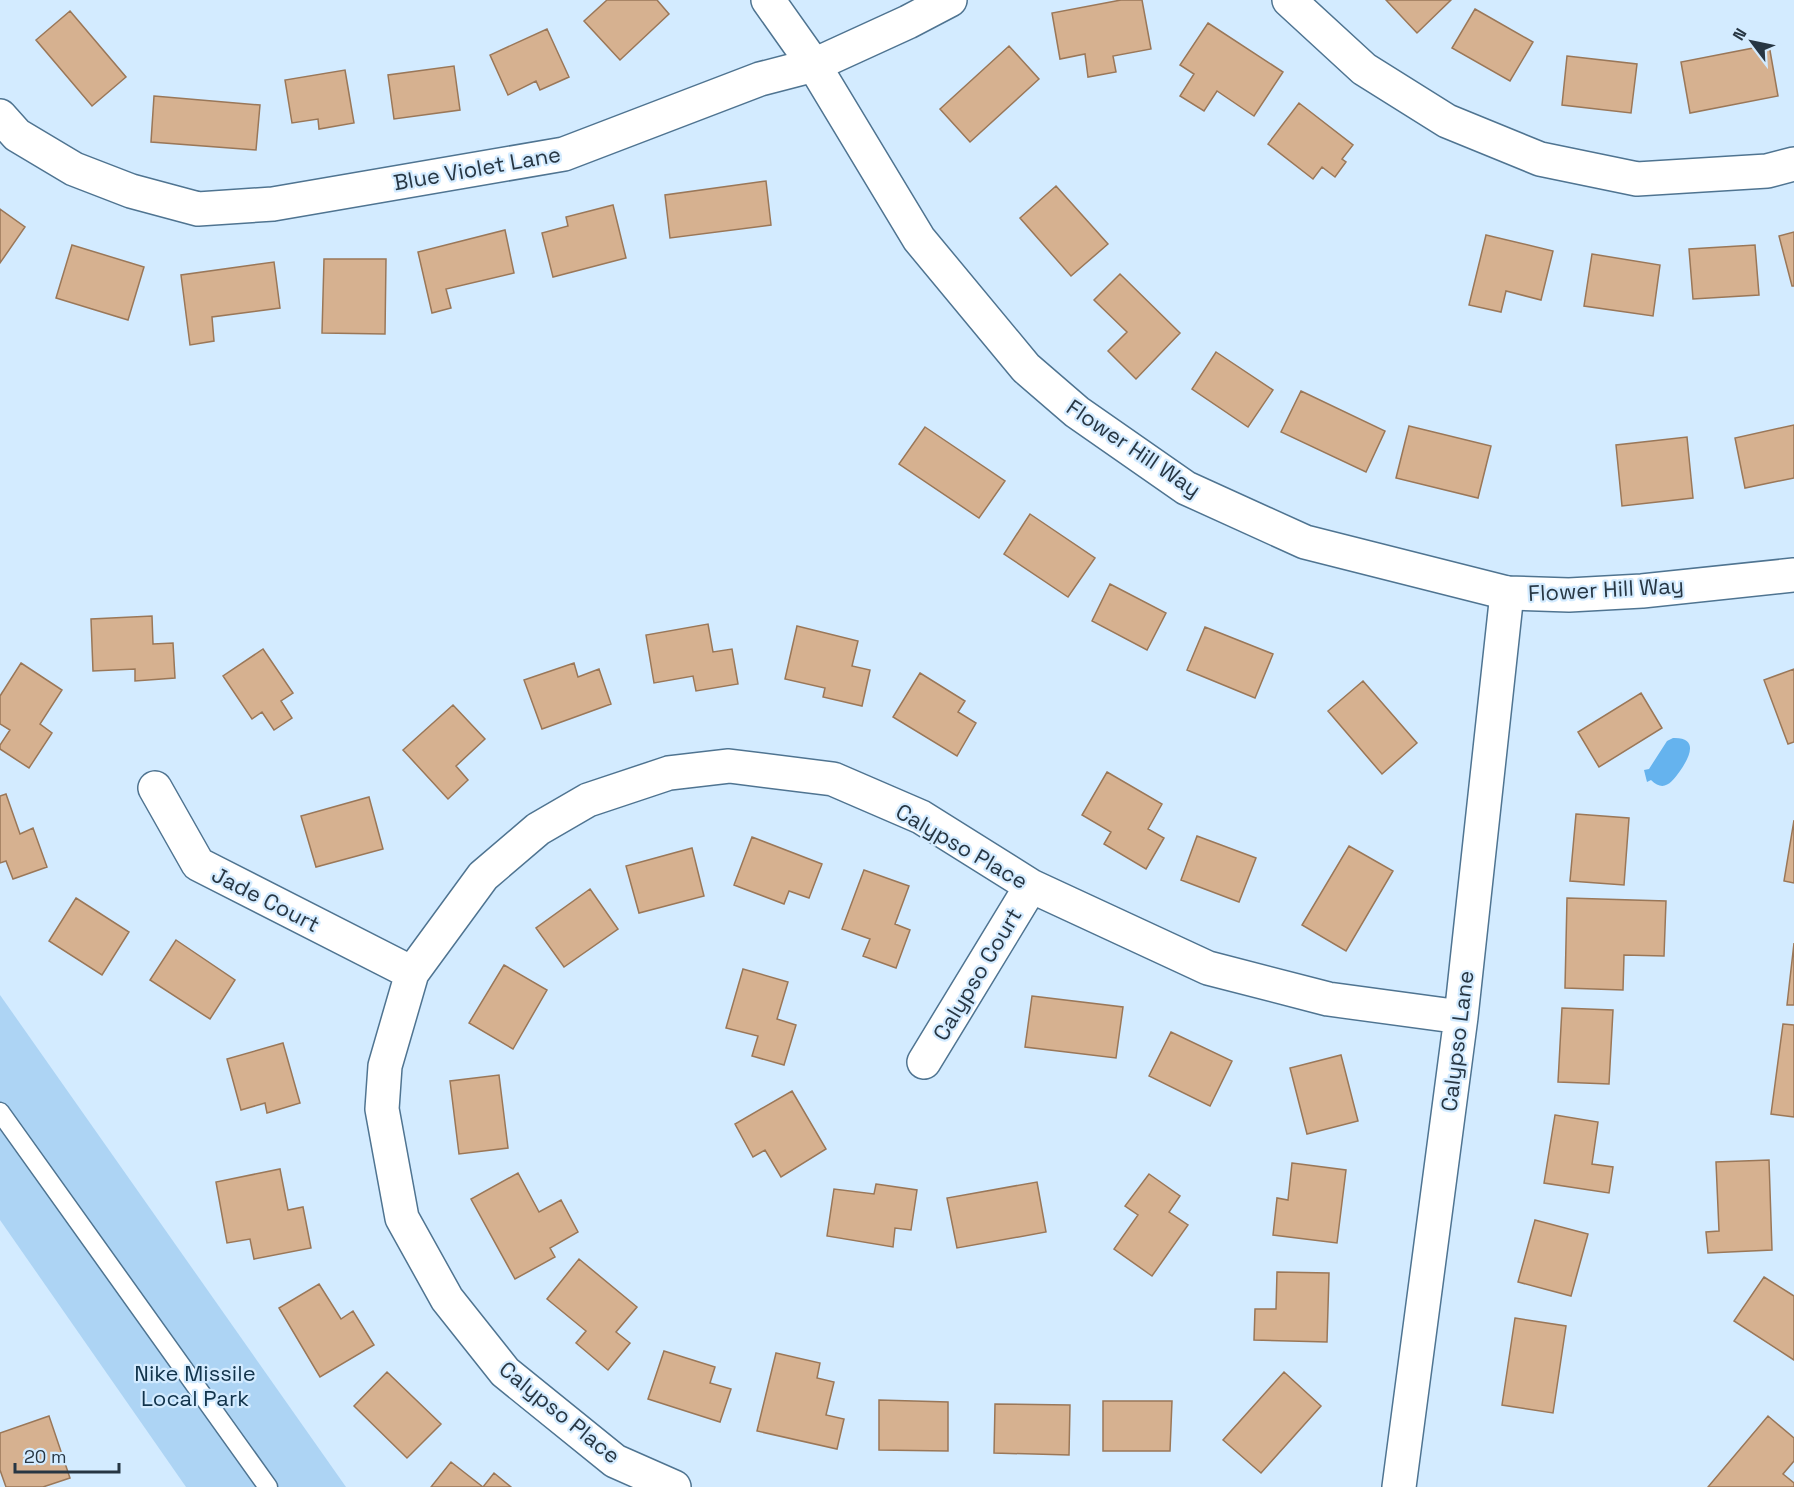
<svg xmlns="http://www.w3.org/2000/svg" width="1794" height="1487" font-family="'Space Grotesk',sans-serif">
	<rect width="100%" height="100%" fill="#d3ebff"/>
	<path fill="#add4f4" d="M 0,995 L 346,1487 L 186,1487 L 0,1220 Z"/>
	<path fill="#65b3ee" d="M 1673,738 C 1700,737 1689,758 1680,771 C 1672,782 1664,793 1651,780 L 1647,782 L 1644,770 L 1649,769 L 1667,741 Z"/>
	<path fill="#d6b190" stroke="#9a7758" stroke-width="1.5" d="M 607,0 L 657,0 L 669,14 L 620,60 L 584,21 Z
		M 1121,0 L 1142,0 L 1151,49 L 1113,56 L 1116,72 L 1088,77 L 1085,54 L 1060,59 L 1052,13 Z
		M 1386,0 L 1451,0 L 1417,33 Z
		M 1475,9 L 1533,42 L 1510,81 L 1452,48 Z
		M 70,11 L 126,77 L 92,106 L 36,40 Z
		M 1208,23 L 1283,72 L 1254,116 L 1217,91 L 1204,111 L 1180,96 L 1194,74 L 1180,65 Z
		M 547,29 L 569,77 L 540,90 L 536,81 L 508,95 L 490,55 Z
		M 1769,45 L 1778,96 L 1690,113 L 1681,62 Z
		M 1009,46 L 1039,79 L 970,142 L 940,109 Z
		M 1567,56 L 1637,64 L 1631,113 L 1562,105 Z
		M 454,66 L 460,110 L 394,119 L 388,75 Z
		M 345,70 L 354,123 L 319,129 L 318,119 L 292,123 L 285,80 Z
		M 154,96 L 260,105 L 256,150 L 151,142 Z
		M 1299,103 L 1353,145 L 1342,159 L 1346,162 L 1335,177 L 1322,167 L 1313,179 L 1268,144 Z
		M 766,181 L 771,225 L 670,238 L 665,195 Z
		M 1056,186 L 1108,244 L 1071,276 L 1020,218 Z
		M 613,205 L 626,258 L 553,277 L 542,233 L 568,226 L 566,217 Z
		M 0,209 L 25,227 L 0,263 Z
		M 505,230 L 514,273 L 446,289 L 451,308 L 432,313 L 418,252 Z
		M 1794,232 L 1794,286 L 1792,286 L 1779,236 Z
		M 1486,235 L 1553,251 L 1541,300 L 1506,291 L 1501,312 L 1469,305 Z
		M 72,245 L 144,267 L 128,320 L 56,298 Z
		M 1755,245 L 1759,295 L 1693,299 L 1689,249 Z
		M 1592,254 L 1660,265 L 1653,316 L 1584,306 Z
		M 324,259 L 386,259 L 385,334 L 322,333 Z
		M 274,262 L 280,308 L 212,317 L 214,341 L 190,345 L 181,275 Z
		M 1120,274 L 1180,333 L 1136,379 L 1108,351 L 1127,332 L 1094,300 Z
		M 1216,352 L 1273,390 L 1248,427 L 1192,389 Z
		M 1301,391 L 1385,431 L 1366,472 L 1281,432 Z
		M 1794,425 L 1794,478 L 1745,488 L 1735,438 Z
		M 1409,426 L 1491,446 L 1478,498 L 1396,478 Z
		M 925,427 L 1005,481 L 979,518 L 899,464 Z
		M 1687,437 L 1693,498 L 1622,506 L 1616,445 Z
		M 1030,514 L 1095,558 L 1068,597 L 1004,554 Z
		M 1110,584 L 1166,613 L 1147,650 L 1092,621 Z
		M 152,616 L 153,644 L 173,643 L 175,678 L 135,681 L 135,669 L 93,671 L 91,619 Z
		M 708,624 L 713,652 L 732,649 L 738,684 L 696,691 L 693,676 L 654,683 L 646,635 Z
		M 797,626 L 858,641 L 852,666 L 870,670 L 862,706 L 823,697 L 825,688 L 785,679 Z
		M 1205,627 L 1273,654 L 1255,698 L 1187,670 Z
		M 263,649 L 293,693 L 281,701 L 292,718 L 274,730 L 262,712 L 252,719 L 223,676 Z
		M 21,663 L 62,690 L 40,724 L 52,733 L 29,768 L 0,749 L 0,745 L 10,730 L 0,724 L 0,696 Z
		M 574,663 L 578,677 L 599,669 L 611,704 L 542,729 L 524,680 Z
		M 1794,669 L 1794,742 L 1788,744 L 1764,680 Z
		M 920,673 L 965,701 L 958,712 L 976,723 L 957,756 L 893,717 Z
		M 1363,681 L 1417,743 L 1382,774 L 1328,711 Z
		M 1641,693 L 1662,728 L 1599,767 L 1578,732 Z
		M 453,705 L 485,739 L 456,766 L 468,780 L 448,799 L 403,750 Z
		M 1107,772 L 1162,804 L 1148,829 L 1164,838 L 1146,869 L 1104,844 L 1111,832 L 1082,815 Z
		M 6,794 L 20,834 L 33,828 L 47,867 L 13,879 L 6,861 L 0,863 L 0,796 Z
		M 369,797 L 383,849 L 316,867 L 301,816 Z
		M 1576,814 L 1629,818 L 1624,885 L 1570,881 Z
		M 1794,820 L 1794,883 L 1784,881 Z
		M 1197,836 L 1256,858 L 1239,902 L 1181,880 Z
		M 752,837 L 822,864 L 809,898 L 789,891 L 784,904 L 734,885 Z
		M 1349,846 L 1393,871 L 1346,951 L 1302,925 Z
		M 692,848 L 704,896 L 639,913 L 626,866 Z
		M 864,870 L 909,886 L 895,924 L 910,930 L 896,968 L 863,956 L 870,939 L 842,929 Z
		M 590,889 L 618,929 L 564,967 L 536,928 Z
		M 76,898 L 129,932 L 102,975 L 49,941 Z
		M 1567,898 L 1666,901 L 1664,956 L 1624,955 L 1623,990 L 1565,988 Z
		M 176,940 L 235,980 L 210,1019 L 150,980 Z
		M 1794,943 L 1794,1005 L 1787,1005 Z
		M 504,965 L 547,990 L 513,1049 L 469,1023 Z
		M 743,969 L 788,982 L 777,1019 L 796,1025 L 784,1065 L 752,1056 L 758,1036 L 726,1028 Z
		M 1032,996 L 1123,1007 L 1116,1058 L 1025,1047 Z
		M 1562,1008 L 1613,1010 L 1609,1084 L 1558,1082 Z
		M 1783,1024 L 1794,1025 L 1794,1117 L 1771,1114 Z
		M 1171,1032 L 1232,1061 L 1210,1106 L 1149,1076 Z
		M 283,1043 L 300,1103 L 267,1113 L 265,1103 L 241,1110 L 227,1059 Z
		M 1341,1055 L 1358,1121 L 1307,1134 L 1290,1068 Z
		M 499,1075 L 508,1148 L 459,1154 L 450,1081 Z
		M 792,1091 L 826,1149 L 781,1177 L 765,1150 L 753,1157 L 735,1124 Z
		M 1555,1115 L 1598,1122 L 1592,1164 L 1613,1167 L 1609,1193 L 1544,1183 Z
		M 1769,1160 L 1772,1250 L 1708,1253 L 1706,1232 L 1719,1231 L 1716,1162 Z
		M 1292,1163 L 1346,1170 L 1337,1243 L 1273,1235 L 1277,1198 L 1288,1200 Z
		M 280,1169 L 288,1210 L 303,1207 L 311,1248 L 254,1259 L 250,1239 L 227,1243 L 216,1182 Z
		M 518,1173 L 539,1212 L 561,1200 L 578,1232 L 550,1248 L 555,1257 L 515,1279 L 471,1199 Z
		M 1149,1174 L 1180,1196 L 1169,1212 L 1188,1225 L 1152,1276 L 1114,1249 L 1138,1215 L 1125,1206 Z
		M 1037,1182 L 1046,1232 L 957,1248 L 947,1198 Z
		M 876,1184 L 917,1190 L 911,1230 L 895,1228 L 893,1247 L 827,1236 L 834,1189 L 874,1194 Z
		M 1535,1220 L 1588,1234 L 1571,1296 L 1518,1282 Z
		M 579,1259 L 637,1307 L 616,1332 L 630,1343 L 608,1370 L 576,1343 L 586,1331 L 547,1299 Z
		M 1277,1272 L 1329,1273 L 1327,1342 L 1254,1340 L 1255,1309 L 1276,1309 Z
		M 1764,1277 L 1794,1296 L 1794,1360 L 1734,1321 Z
		M 319,1284 L 341,1319 L 353,1311 L 374,1345 L 320,1377 L 279,1308 Z
		M 1515,1318 L 1566,1326 L 1553,1413 L 1502,1405 Z
		M 664,1351 L 715,1367 L 710,1383 L 731,1389 L 720,1422 L 648,1399 Z
		M 776,1353 L 820,1363 L 817,1378 L 834,1382 L 826,1415 L 844,1419 L 837,1449 L 757,1431 Z
		M 387,1372 L 441,1424 L 407,1458 L 354,1406 Z
		M 1284,1372 L 1321,1406 L 1261,1473 L 1223,1440 Z
		M 879,1400 L 948,1402 L 948,1451 L 879,1450 Z
		M 1103,1401 L 1172,1401 L 1170,1451 L 1103,1451 Z
		M 995,1404 L 1070,1405 L 1069,1455 L 994,1453 Z
		M 49,1416 L 70,1478 L 43,1487 L 6,1487 L 0,1470 L 0,1433 Z
		M 1768,1416 L 1794,1438 L 1794,1461 L 1783,1474 L 1794,1483 L 1794,1487 L 1708,1487 Z
		M 451,1462 L 483,1487 L 494,1473 L 511,1487 L 431,1487 Z"/>
	<g fill="none" stroke-linecap="round" stroke-linejoin="round">
		<g stroke="#4f7491" stroke-width="21">
			<path id="lane" d="M 0,1112 L 268,1487"/>
		</g>
		<g stroke="#4f7491" stroke-width="36">
			<path id="street" d="M 1289,0 L 1364,69 L 1447,121 L 1540,159 L 1637,179 L 1767,171 L 1794,164
				M 0,116 L 17,135 L 74,169 L 131,191 L 198,209 L 273,204 L 564,154 L 760,79 L 814,65 L 908,22 L 950,0
				M 155,788 L 198,864 L 412,973
				M 924,1062 L 1031,886
				M 674,1487 L 615,1461 L 505,1372 L 447,1299 L 402,1218 L 382,1109 L 385,1066 L 412,973 L 483,876 L 538,829 L 588,800 L 669,773 L 729,766 L 833,779 L 921,817 L 1031,886 L 1208,968 L 1328,999 L 1461,1017
				M 1399,1487 L 1461,1017 L 1507,593"/>
		</g>
		<g stroke="#4f7491" stroke-width="36">
			<path id="secondary" d="M 768,0 L 814,65 L 919,239 L 1026,368 L 1077,412 L 1186,488 L 1305,542 L 1507,593 L 1569,595 L 1642,591 L 1794,575"/>
		</g>
		<use href="#lane" stroke="#fff" stroke-width="18"/>
		<use href="#street" stroke="#fff" stroke-width="33"/>
		<use href="#secondary" stroke="#fff" stroke-width="33"/>
	</g>
	<g text-anchor="middle" stroke-width="4.5" stroke-linejoin="round" paint-order="stroke">
		<g font-size="22" fill="#273643" stroke="#d3ebff">
			<text transform="translate(477 168) rotate(-10)" y="8">Blue Violet Lane</text>
			<text transform="translate(1134 448) rotate(34)" y="8">Flower Hill Way</text>
			<text transform="translate(1606 589) rotate(-3)" y="8">Flower Hill Way</text>
			<text transform="translate(962 846) rotate(30)" y="8">Calypso Place</text>
			<text transform="translate(266 899) rotate(27)" y="8">Jade Court</text>
			<text transform="translate(977 974) rotate(-59)" y="8">Calypso Court</text>
			<text transform="translate(1457 1041) rotate(-83)" y="8">Calypso Lane</text>
			<text transform="translate(560 1412) rotate(39)" y="8">Calypso Place</text>
		</g>
		<g font-size="22" fill="#11334b" stroke="#d3ebff">
			<text x="195" y="1381">Nike Missile<tspan x="195" dy="25">Local Park</tspan></text>
		</g>
	</g>
	<g transform="translate(1752 42) rotate(302)" stroke="#d3ebff" stroke-width="4.5" paint-order="stroke">
	<path d="M0-4.5L10 22L0 15L-10 22Z" fill="#273643"/>
	<text y="-9" font-size="16" font-weight="bold" text-anchor="middle" fill="#273643">N</text>
	</g>
	<path d="M15 1463v9h104v-9" fill="none" stroke="#273643" stroke-width="3"/>
	<text x="24" y="1463" font-size="18" fill="#273643" stroke="#d3ebff" stroke-width="4.5" paint-order="stroke">20 m</text>
</svg>
